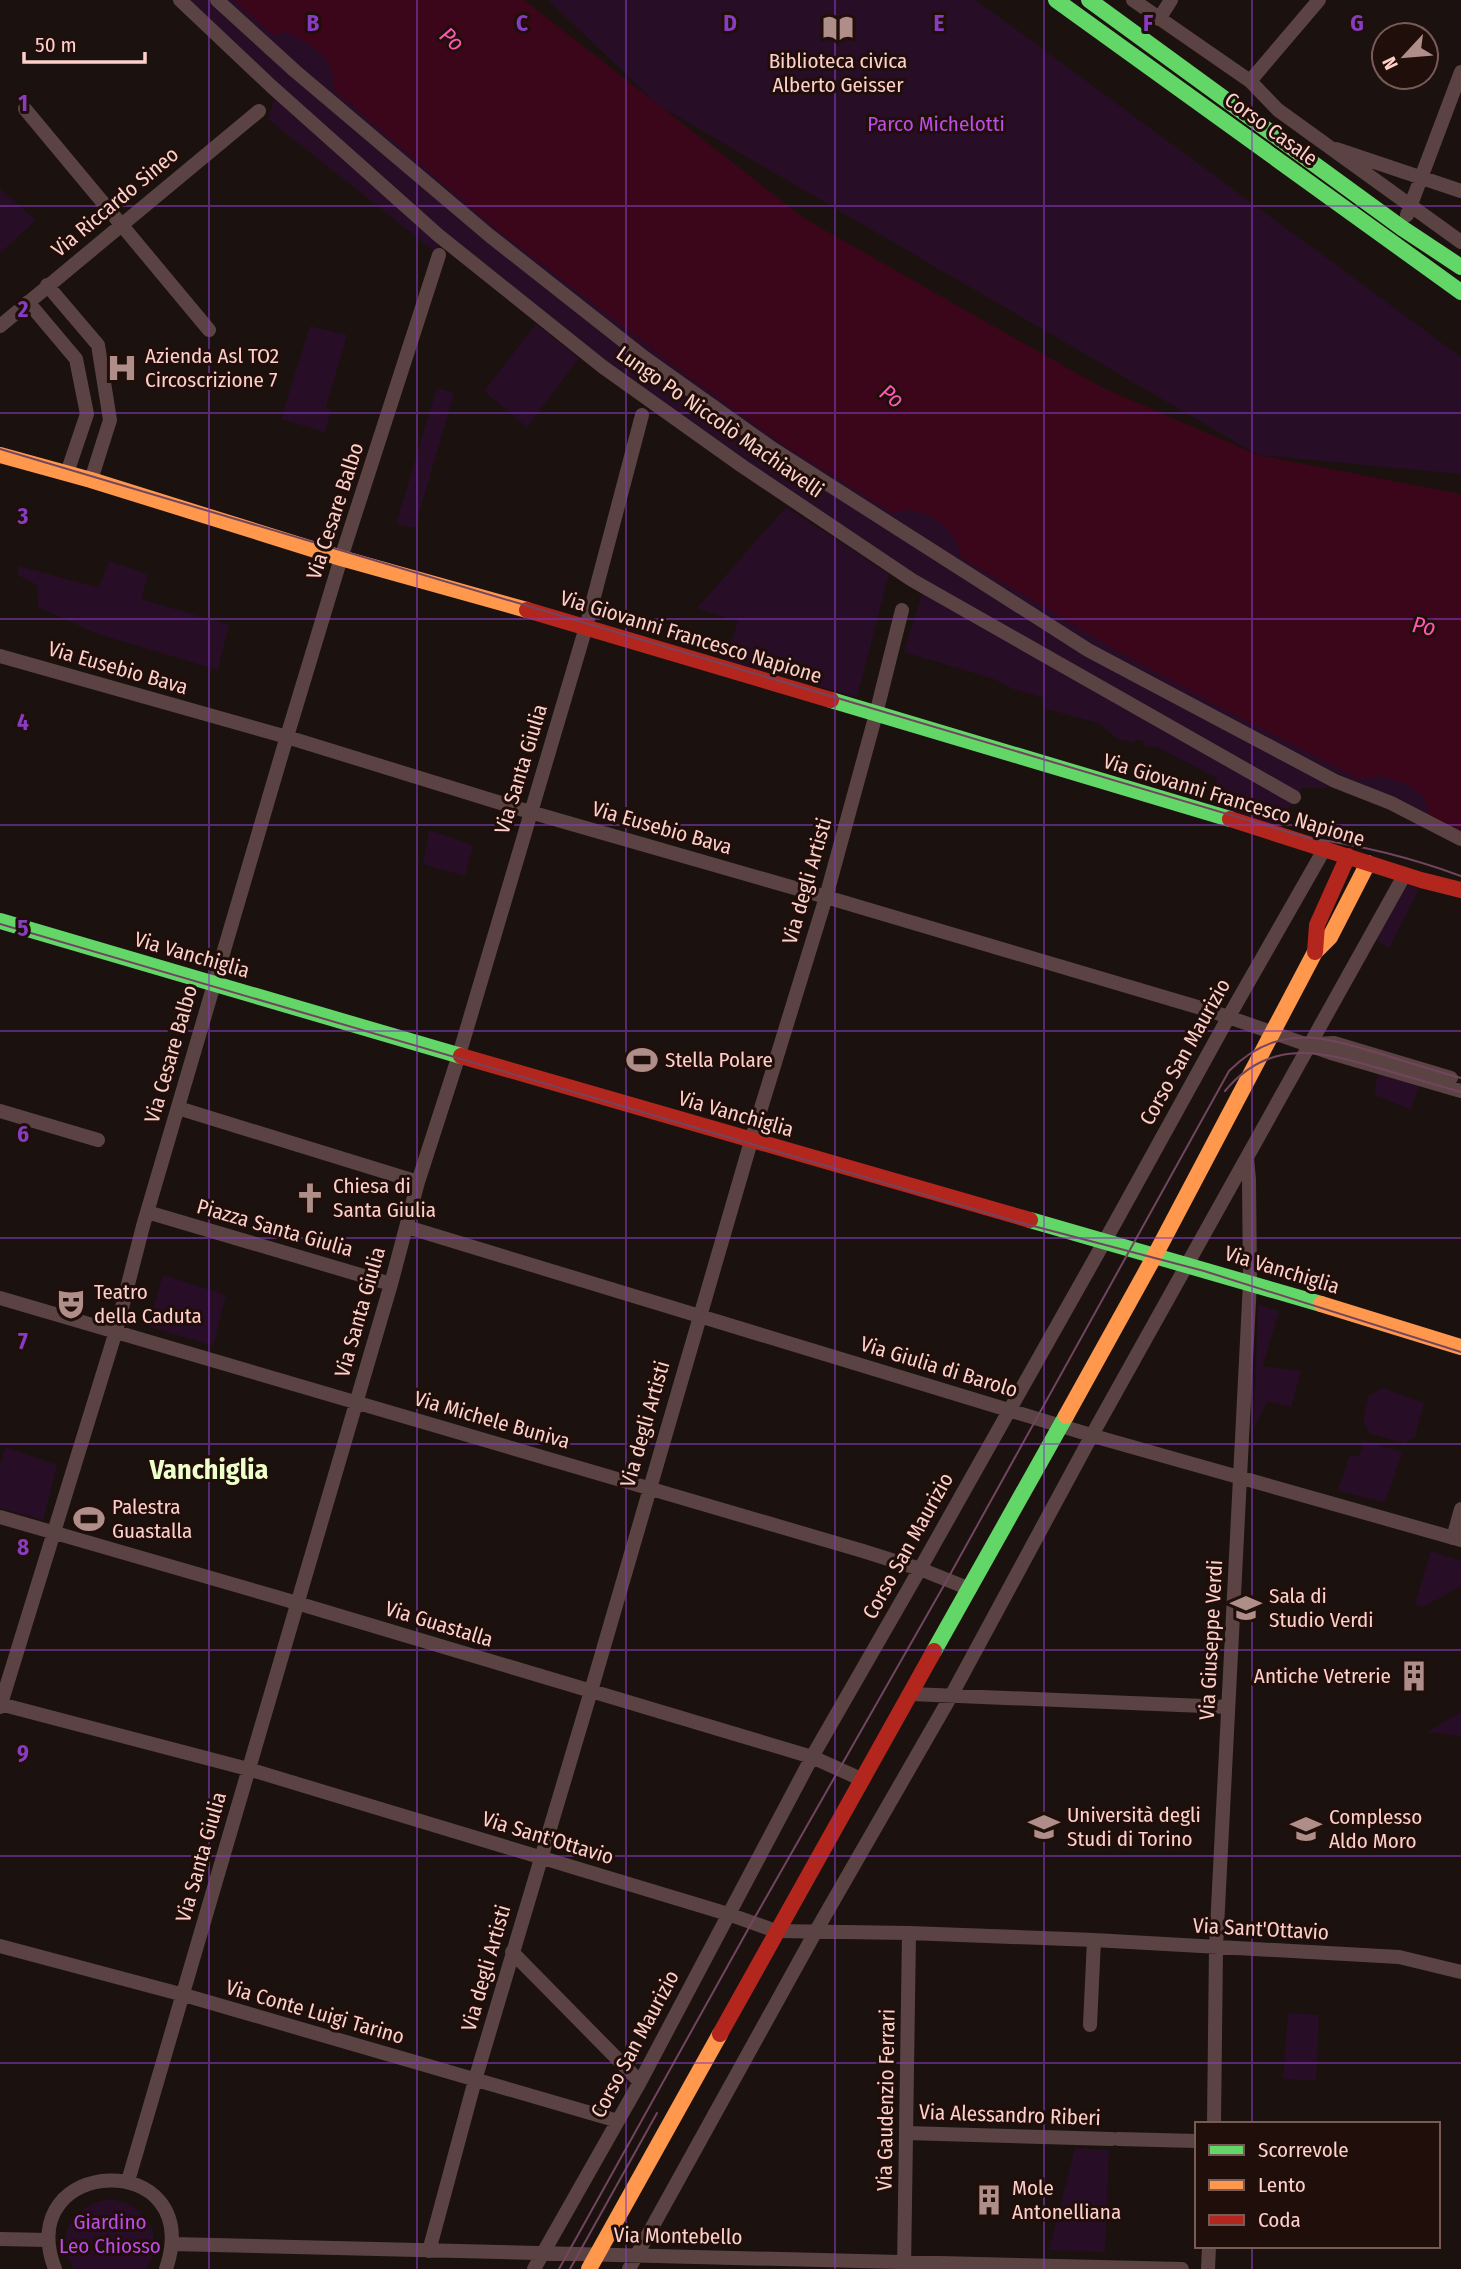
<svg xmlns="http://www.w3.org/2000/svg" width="1461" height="2269" font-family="'Fira Sans Condensed',sans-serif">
	<rect width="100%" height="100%" fill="#1b120f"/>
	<path fill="#270e26" d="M 180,0 L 262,0 L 1395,767 L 1461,814 L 1461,833 L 1392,798 L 1236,727 L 1335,781 L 1329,788 L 1302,788 L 1286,813 L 1281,834 L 1236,821 L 1213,799 L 1217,778 L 1157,747 L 1143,746 L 1144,741 L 1136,739 L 1134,743 L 1118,739 L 1098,723 L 1043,708 L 1045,698 L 1013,689 L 994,679 L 904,652 L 924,587 L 742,466 L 438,235 Z
		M 548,0 L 976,0 L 1461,357 L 1461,474 L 1258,455 L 658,105 Z
		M 276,93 L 438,237 L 439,255 L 268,119 Z
		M 0,189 L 36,220 L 0,253 Z
		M 536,324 L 579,358 L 527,427 L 484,391 Z
		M 310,326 L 347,335 L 326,407 L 331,410 L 325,432 L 281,419 Z
		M 437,388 L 454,393 L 415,528 L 396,524 Z
		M 786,507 L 889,574 L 857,697 L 725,660 L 738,622 L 697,608 Z
		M 109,561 L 148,574 L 141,599 L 229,625 L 218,670 L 95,633 L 38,607 L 37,585 L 18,575 L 19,566 L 99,588 Z
		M 429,830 L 473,845 L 465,876 L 423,864 Z
		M 1402,882 L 1419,889 L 1389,948 L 1372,937 Z
		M 1380,1066 L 1421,1079 L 1411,1110 L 1374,1094 Z
		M 163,1275 L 226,1295 L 213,1346 L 148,1326 Z
		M 1258,1304 L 1279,1311 L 1263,1366 L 1301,1371 L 1291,1407 L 1268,1401 L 1254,1427 Z
		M 1382,1388 L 1424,1403 L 1415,1437 L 1404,1443 L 1369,1433 L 1363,1420 L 1369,1396 Z
		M 1364,1441 L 1402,1452 L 1385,1502 L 1338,1491 L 1349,1458 L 1352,1455 L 1359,1457 Z
		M 5,1447 L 57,1465 L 43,1520 L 0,1508 L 0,1465 Z
		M 1431,1551 L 1461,1561 L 1461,1586 L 1423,1607 L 1415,1604 Z
		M 1461,1712 L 1461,1736 L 1427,1732 Z
		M 1288,2013 L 1319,2015 L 1316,2081 L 1283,2079 Z
		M 1075,2148 L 1109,2150 L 1105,2252 L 1049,2250 Z
		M 110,2199 C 145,2204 168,2236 146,2269 L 74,2269 C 52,2236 74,2205 110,2199 Z"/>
	<path fill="#3c061a" d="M 234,0 L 524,0 L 805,219 L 1101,387 L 1258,455 L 1461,494 L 1461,831 L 1430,816 L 1424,797 L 1405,783 L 1380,776 L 1359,779 L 1218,706 L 1114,649 L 959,556 C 959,553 959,549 958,545 C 952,525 913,500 894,514 L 784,445 L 681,371 L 494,227 L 333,89 C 337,59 311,44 287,32 L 273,35 Z"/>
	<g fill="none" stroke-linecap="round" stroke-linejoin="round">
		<path stroke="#5c4343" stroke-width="14" d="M 180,0 L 271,86 L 438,235 L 603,367 L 742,466 L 912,580 L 1294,797
			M 217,0 L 295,71 L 490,236 L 645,358 L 773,449 L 1088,650 L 1335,781 L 1391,803 L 1461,839
			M 1133,0 L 1250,81 L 1278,110 L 1461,242
			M 1159,19 L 1171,0
			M 1250,81 L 1319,0
			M 25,109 L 209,330
			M 1336,149 L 1461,191
			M 1407,215 L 1461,72
			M 47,285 L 98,345 L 110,420 L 91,480
			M 28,302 L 76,359 L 87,414 L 67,473
			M 0,326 L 259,111
			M 0,656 L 287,737 L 530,812 L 826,897 L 1211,1011 L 1331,1053 L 1461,1091
			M 1315,1044 L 1334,1043 L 1451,1078
			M 178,1108 L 418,1182
			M 0,1111 L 98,1140
			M 147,1212 L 391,1284
			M 407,1227 L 1104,1439 L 1461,1540
			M 0,1298 L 863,1551 L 920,1569 L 970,1589
			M 0,1517 L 280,1598 L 812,1757 L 863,1780
			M 1453,1538 L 1461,1509
			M 911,1694 L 1228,1707
			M 0,1704 L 248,1769 L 728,1914 L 776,1931 L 909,1933 L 1094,1940 L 1399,1957 L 1461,1972
			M 0,1707 L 116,1331 L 143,1226 L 282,753 L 341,558 L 439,255
			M 0,1946 L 184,1995 L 618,2121
			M 512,1952 L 640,2082
			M 1090,2025 L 1094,1940
			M 1214,2124 L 1216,1947 L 1250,1282 L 1249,1179 L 1247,1158
			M 906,2133 L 1112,2139
			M 1118,2139 L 1197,2141
			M 128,2181 L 391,1284 L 418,1182 L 459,1055 L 586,627 L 642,415
			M 0,2239 L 48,2240
			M 173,2244 L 1182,2269
			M 429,2251 L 475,2080 L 591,1691 L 754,1131 L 826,897 L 876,714 L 902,610
			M 55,2269 C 11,2155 207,2147 166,2269
			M 534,2269 L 640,2082 L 812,1757 L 920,1569 L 1116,1221 L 1228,1018 L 1325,848
			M 629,2269 L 816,1931 L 951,1696 L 1092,1435 L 1405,874
			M 904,2269 L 909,1933
			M 1208,2269 L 1209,2246"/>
		<path stroke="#63d668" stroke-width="16" d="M 1056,0 L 1461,292
			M 1089,0 L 1402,228 L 1461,267
			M 831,700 L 1230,819
			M 0,921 L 461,1056
			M 1030,1220 L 1321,1304
			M 934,1651 L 1066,1416"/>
		<path stroke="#ff974d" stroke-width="16" d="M 0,455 L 91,480 L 341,558 L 527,610
			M 1321,1304 L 1461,1347
			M 1066,1416 L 1153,1259 L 1315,952 L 1330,937 L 1368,863
			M 589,2269 L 720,2034"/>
		<path stroke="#b3261e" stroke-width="16" d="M 527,610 L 831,700
			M 1230,819 L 1421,880 L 1461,890
			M 1315,952 L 1317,925 L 1348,856
			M 461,1056 L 1030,1220
			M 720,2034 L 934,1651"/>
		<path stroke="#72455f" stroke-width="2" d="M 0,449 L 1308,838 C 1360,845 1412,858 1461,876
			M 0,924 L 1018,1222 L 1204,1271 L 1461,1352
			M 1225,1091 C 1269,1038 1320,1051 1378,1068 C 1406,1076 1433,1084 1461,1092
			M 559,2269 L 751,1924 L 947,1580 L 1229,1071 C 1277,1023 1320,1036 1378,1053 C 1406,1062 1433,1070 1461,1078
			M 570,2269 L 657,2113"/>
	</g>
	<path fill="none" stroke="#883cc0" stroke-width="2" stroke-opacity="0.55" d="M 209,0 L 209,2269M 417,0 L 417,2269M 626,0 L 626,2269M 835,0 L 835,2269M 1044,0 L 1044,2269M 1252,0 L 1252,2124M 0,206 L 1461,206M 0,413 L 1461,413M 0,619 L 1461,619M 0,825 L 1461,825M 0,1031 L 1461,1031M 0,1238 L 1461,1238M 0,1444 L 1461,1444M 0,1650 L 1461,1650M 0,1856 L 1461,1856M 0,2063 L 1461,2063M 1252,2246 L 1252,2269"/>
	<defs>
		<g id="library-bare" transform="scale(2.415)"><path d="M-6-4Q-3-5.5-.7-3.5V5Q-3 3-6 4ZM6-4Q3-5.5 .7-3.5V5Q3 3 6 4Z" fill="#af8d88" stroke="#200e0a" stroke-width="2.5" paint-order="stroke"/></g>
		<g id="hospital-bare" transform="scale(2.415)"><path d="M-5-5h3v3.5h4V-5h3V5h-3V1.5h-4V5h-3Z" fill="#af8d88" stroke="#200e0a" stroke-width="2.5" paint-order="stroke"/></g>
		<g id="stadium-bare" transform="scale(2.415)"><path d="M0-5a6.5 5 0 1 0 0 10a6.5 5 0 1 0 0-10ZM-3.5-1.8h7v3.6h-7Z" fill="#af8d88" stroke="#200e0a" stroke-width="2.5" paint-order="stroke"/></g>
		<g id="church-bare" transform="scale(2.415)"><path d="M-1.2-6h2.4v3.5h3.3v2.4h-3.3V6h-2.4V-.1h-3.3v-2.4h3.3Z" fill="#af8d88" stroke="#200e0a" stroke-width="2.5" paint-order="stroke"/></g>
		<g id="theatre-bare" transform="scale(2.415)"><path d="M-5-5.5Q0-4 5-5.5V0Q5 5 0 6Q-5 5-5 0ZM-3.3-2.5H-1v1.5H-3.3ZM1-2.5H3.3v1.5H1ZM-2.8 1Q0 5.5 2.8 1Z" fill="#af8d88" stroke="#200e0a" stroke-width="2.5" paint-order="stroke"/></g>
		<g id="university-bare" transform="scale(2.415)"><path d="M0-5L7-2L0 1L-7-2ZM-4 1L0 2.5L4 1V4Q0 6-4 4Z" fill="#af8d88" stroke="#200e0a" stroke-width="2.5" paint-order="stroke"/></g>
		<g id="building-bare" transform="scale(2.415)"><path d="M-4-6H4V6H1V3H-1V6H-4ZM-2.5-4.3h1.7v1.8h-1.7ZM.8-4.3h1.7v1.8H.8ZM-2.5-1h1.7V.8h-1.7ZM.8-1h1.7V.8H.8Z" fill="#af8d88" stroke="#200e0a" stroke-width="2.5" paint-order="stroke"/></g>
	</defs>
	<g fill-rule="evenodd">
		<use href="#library-bare" x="838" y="28"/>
		<use href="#hospital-bare" x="122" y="368"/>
		<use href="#stadium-bare" x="642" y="1060"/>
		<use href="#church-bare" x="310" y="1198"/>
		<use href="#theatre-bare" x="71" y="1304"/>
		<use href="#stadium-bare" x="89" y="1519"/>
		<use href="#university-bare" x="1246" y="1608"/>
		<use href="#building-bare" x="1414" y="1676"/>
		<use href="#university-bare" x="1044" y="1827"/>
		<use href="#university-bare" x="1306" y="1829"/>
		<use href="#building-bare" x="989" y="2200"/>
	</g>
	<g text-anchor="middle" stroke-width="6" stroke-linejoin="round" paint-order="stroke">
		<g font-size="21" fill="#ffcfc9" stroke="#200e0a" text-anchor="start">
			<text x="838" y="68" text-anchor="middle">Biblioteca civica<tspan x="838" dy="24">Alberto Geisser</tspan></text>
			<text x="145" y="363">Azienda Asl TO2<tspan x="145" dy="24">Circoscrizione 7</tspan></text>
			<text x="665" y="1067">Stella Polare</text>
			<text x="333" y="1193">Chiesa di<tspan x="333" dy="24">Santa Giulia</tspan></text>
			<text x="94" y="1299">Teatro<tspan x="94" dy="24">della Caduta</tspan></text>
			<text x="112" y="1514">Palestra<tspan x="112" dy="24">Guastalla</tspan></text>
			<text x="1269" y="1603">Sala di<tspan x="1269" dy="24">Studio Verdi</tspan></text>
			<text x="1391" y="1683" text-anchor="end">Antiche Vetrerie</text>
			<text x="1067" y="1822">Università degli<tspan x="1067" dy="24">Studi di Torino</tspan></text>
			<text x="1329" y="1824">Complesso<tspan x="1329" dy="24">Aldo Moro</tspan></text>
			<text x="1012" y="2195">Mole<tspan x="1012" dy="24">Antonelliana</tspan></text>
		</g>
		<g font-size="21" fill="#bf4be9" stroke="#200e0a">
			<text x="936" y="131">Parco Michelotti</text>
			<text x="110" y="2229">Giardino<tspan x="110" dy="24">Leo Chiosso</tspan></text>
		</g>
		<g font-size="21" fill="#ffcfc9" stroke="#200e0a">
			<text transform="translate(1271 129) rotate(36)" y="7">Corso Casale</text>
			<text transform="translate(115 202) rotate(-40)" y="7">Via Riccardo Sineo</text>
			<text transform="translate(720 422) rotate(35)" y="7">Lungo Po Niccolò Machiavelli</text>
			<text transform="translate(335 511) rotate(-72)" y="7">Via Cesare Balbo</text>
			<text transform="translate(691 637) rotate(17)" y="7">Via Giovanni Francesco Napione</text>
			<text transform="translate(118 668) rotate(16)" y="7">Via Eusebio Bava</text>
			<text transform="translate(521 769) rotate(-73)" y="7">Via Santa Giulia</text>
			<text transform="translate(1234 800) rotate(17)" y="7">Via Giovanni Francesco Napione</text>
			<text transform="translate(662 828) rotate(16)" y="7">Via Eusebio Bava</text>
			<text transform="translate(807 881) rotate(-74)" y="7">Via degli Artisti</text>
			<text transform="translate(192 955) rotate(16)" y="7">Via Vanchiglia</text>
			<text transform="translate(1185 1052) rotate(-61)" y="7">Corso San Maurizio</text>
			<text transform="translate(171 1054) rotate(-74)" y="7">Via Cesare Balbo</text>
			<text transform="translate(736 1114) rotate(16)" y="7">Via Vanchiglia</text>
			<text transform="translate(275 1228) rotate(16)" y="7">Piazza Santa Giulia</text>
			<text transform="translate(1282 1270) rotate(17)" y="7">Via Vanchiglia</text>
			<text transform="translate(360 1312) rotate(-74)" y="7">Via Santa Giulia</text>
			<text transform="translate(939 1367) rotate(17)" y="7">Via Giulia di Barolo</text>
			<text transform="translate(492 1420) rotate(16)" y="7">Via Michele Buniva</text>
			<text transform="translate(645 1424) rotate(-74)" y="7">Via degli Artisti</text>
			<text transform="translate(908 1546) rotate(-61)" y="7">Corso San Maurizio</text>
			<text transform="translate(439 1624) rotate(17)" y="7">Via Guastalla</text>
			<text transform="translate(1211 1640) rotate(-87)" y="7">Via Giuseppe Verdi</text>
			<text transform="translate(548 1838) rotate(17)" y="7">Via Sant'Ottavio</text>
			<text transform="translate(201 1857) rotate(-74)" y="7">Via Santa Giulia</text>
			<text transform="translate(1261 1929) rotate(3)" y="7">Via Sant'Ottavio</text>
			<text transform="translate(486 1968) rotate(-74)" y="7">Via degli Artisti</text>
			<text transform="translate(315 2012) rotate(16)" y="7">Via Conte Luigi Tarino</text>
			<text transform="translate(635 2044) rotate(-62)" y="7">Corso San Maurizio</text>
			<text transform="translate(886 2100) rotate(-89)" y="7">Via Gaudenzio Ferrari</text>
			<text transform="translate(1010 2115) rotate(2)" y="7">Via Alessandro Riberi</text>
			<text transform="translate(678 2236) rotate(1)" y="7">Via Montebello</text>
		</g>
		<g font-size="23" font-style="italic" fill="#ff57b4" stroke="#200e0a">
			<text transform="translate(452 39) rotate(41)" y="8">Po</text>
			<text transform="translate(892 396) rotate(37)" y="8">Po</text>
			<text transform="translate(1424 626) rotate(10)" y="8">Po</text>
		</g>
		<g font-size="28" font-weight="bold" fill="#edffcb" stroke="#200e0a">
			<text x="209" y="1479">Vanchiglia</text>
		</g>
	</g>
	<g font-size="23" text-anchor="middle" font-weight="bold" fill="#883cc0" stroke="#200e0a" stroke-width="6" stroke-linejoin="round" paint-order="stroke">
		<text x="313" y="31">B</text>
		<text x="522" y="31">C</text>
		<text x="730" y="31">D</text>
		<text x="939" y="31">E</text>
		<text x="1148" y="31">F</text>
		<text x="1357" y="31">G</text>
		<text x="23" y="111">1</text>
		<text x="23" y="317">2</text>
		<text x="23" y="524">3</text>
		<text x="23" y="730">4</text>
		<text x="23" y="936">5</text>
		<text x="23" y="1142">6</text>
		<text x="23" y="1349">7</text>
		<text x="23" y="1555">8</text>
		<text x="23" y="1761">9</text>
	</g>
	<rect x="1195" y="2122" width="245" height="126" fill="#200e0a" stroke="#795b56" stroke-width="2"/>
	<rect x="1209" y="2145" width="35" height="10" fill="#63d668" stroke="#795b56" stroke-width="2"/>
	<text x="1258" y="2157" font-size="21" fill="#ffcfc9">Scorrevole</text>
	<rect x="1209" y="2180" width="35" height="10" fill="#ff974d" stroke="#795b56" stroke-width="2"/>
	<text x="1258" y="2192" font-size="21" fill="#ffcfc9">Lento</text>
	<rect x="1209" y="2215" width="35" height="10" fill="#b3261e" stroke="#795b56" stroke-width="2"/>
	<text x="1258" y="2227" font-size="21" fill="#ffcfc9">Coda</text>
	<g transform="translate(1405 56) rotate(244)"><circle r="33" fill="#200e0a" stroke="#795b56" stroke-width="2"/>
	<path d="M0-5L12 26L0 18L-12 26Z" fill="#af8d88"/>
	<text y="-10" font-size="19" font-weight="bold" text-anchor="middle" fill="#ffcfc9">N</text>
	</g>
	<path d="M24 52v10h121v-10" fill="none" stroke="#ffcfc9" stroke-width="3.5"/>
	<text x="35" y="52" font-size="21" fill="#ffcfc9" stroke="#200e0a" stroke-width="5" paint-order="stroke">50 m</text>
</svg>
